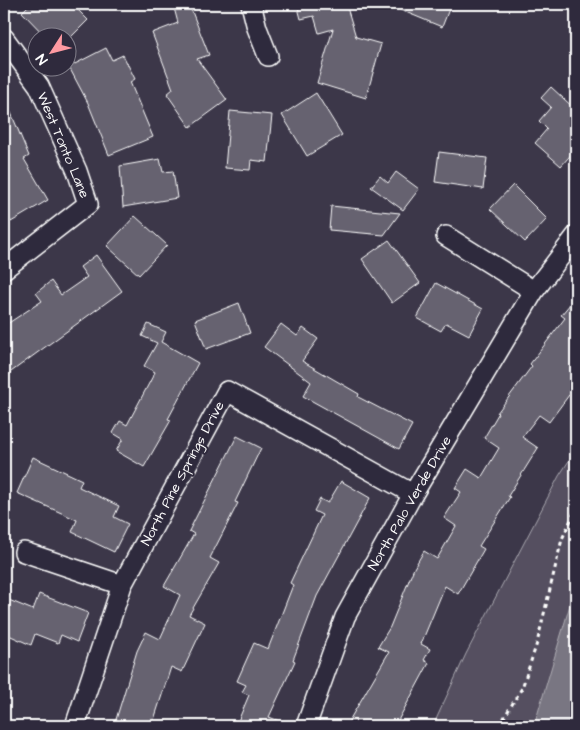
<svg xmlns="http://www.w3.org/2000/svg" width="580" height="730" font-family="'Architects Daughter',sans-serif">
	<rect width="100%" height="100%" fill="#3c3749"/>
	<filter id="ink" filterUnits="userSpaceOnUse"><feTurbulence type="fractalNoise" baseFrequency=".02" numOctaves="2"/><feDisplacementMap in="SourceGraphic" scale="10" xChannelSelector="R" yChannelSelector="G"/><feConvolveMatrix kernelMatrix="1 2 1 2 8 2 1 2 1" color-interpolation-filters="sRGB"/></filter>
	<g filter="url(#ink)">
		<path fill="#555060" stroke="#aaa8b0" d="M 576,450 L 576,726 L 433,726 L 466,654 L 559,476 Z"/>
		<path fill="#797682" stroke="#afadb4" d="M 576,587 L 576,726 L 534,726 L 570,605 Z"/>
		<path fill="#666270" stroke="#fff" d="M 30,4 L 72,4 L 88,20 L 70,38 L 47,38 L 22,12 Z
			M 173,4 L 189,4 L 209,55 L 197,59 L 227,100 L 190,127 L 167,94 L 173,89 L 152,33 L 178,23 Z
			M 297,4 L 346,4 L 356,37 L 381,44 L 366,98 L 317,83 L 333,29 L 319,33 L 314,16 L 301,19 Z
			M 386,4 L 451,4 L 442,27 Z
			M 106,48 L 112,60 L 123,55 L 135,79 L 130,82 L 153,137 L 109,155 L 88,103 L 69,67 Z
			M 551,87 L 576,110 L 576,149 L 561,166 L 535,143 L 547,129 L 539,121 L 551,107 L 541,98 Z
			M 316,93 L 342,135 L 307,156 L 282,115 Z
			M 4,96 L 29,156 L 24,159 L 48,200 L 11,222 L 4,209 Z
			M 230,111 L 272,115 L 267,162 L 251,160 L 250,170 L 225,168 Z
			M 439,152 L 487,158 L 483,189 L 435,182 Z
			M 160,159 L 163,172 L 173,171 L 177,198 L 123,207 L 120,166 Z
			M 396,172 L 419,189 L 403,210 L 371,187 L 380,176 L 388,183 Z
			M 513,185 L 547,219 L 525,242 L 490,209 Z
			M 331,206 L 400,213 L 384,235 L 329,230 Z
			M 135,216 L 167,245 L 139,275 L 107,246 Z
			M 389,240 L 420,283 L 392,303 L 362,259 Z
			M 96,255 L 122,291 L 4,377 L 4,326 L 42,301 L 36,293 L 51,281 L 61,295 L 87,277 L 80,267 Z
			M 436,283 L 483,309 L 469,335 L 446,323 L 441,331 L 417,318 Z
			M 576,297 L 576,401 L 569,395 L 549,422 L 539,415 L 522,437 L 538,448 L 508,496 L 510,497 L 479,546 L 484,549 L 458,594 L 445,586 L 421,644 L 430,649 L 424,660 L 429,663 L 395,726 L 346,726 L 389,652 L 378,647 L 390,627 L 414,568 L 424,551 L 437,559 L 456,526 L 444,518 L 461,492 L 455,488 L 467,469 L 481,478 L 499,448 L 484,438 L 498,414 L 497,413 L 532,366 L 530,364 L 565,318 L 561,315 Z
			M 239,303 L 250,333 L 206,349 L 195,320 Z
			M 148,324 L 166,332 L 161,342 L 198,363 L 168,419 L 171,420 L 144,467 L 116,451 L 123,439 L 113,433 L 120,421 L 127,425 L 155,372 L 144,366 L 157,343 L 142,336 Z
			M 281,324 L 297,336 L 303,328 L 318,339 L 302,361 L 359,394 L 358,397 L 412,425 L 399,449 L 303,396 L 311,382 L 264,347 Z
			M 237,436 L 261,448 L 235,502 L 238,503 L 210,558 L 219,563 L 189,615 L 205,623 L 182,672 L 171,667 L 152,726 L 114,726 L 137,651 L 146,632 L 160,639 L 180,595 L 164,586 L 194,534 L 189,531 Z
			M 33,457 L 82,480 L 79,487 L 119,506 L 114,517 L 128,524 L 114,552 L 72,532 L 77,520 L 17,493 Z
			M 341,481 L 370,498 L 317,596 L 293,660 L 295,661 L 269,717 L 292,726 L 236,726 L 249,695 L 242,692 L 246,685 L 237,681 L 254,643 L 268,649 L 293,585 L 290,583 L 322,515 L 314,511 L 320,499 L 328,503 Z
			M 39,594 L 88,613 L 77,642 L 61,635 L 58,643 L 35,634 L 31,645 L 4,633 L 4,598 L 33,610 Z"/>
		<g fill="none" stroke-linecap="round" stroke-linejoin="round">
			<g stroke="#fff" stroke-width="22">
				<path id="minor" d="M 251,4 L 257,28 L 268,56
					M 4,38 L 39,86 L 77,171 L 88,204 L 4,269
					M 446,236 L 534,291
					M 24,552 L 122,585
					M 75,726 L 122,585 L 227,391 L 413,494
					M 306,726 L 345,617 L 413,494 L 534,291 L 576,236"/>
			</g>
			<path stroke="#fff" stroke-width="3" stroke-dasharray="4 4" stroke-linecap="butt" d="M 499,726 L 522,688 L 537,643 L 562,539 L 576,509"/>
			<use href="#minor" stroke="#2f2a3d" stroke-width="19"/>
		</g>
	</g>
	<g text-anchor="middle" stroke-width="4" stroke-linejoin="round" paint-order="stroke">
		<g font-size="14" fill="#fff" stroke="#2f2a3d">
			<text transform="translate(64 145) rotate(67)" y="5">West Tonto Lane</text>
			<text transform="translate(182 473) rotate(-62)" y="5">North Pine Springs Drive</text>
			<text transform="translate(409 503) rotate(-60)" y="5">North Palo Verde Drive</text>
		</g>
	</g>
	<rect width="580" height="730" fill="none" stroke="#2f2a3d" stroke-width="20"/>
	<rect x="10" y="10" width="560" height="710" fill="none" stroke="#fff" stroke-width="2" filter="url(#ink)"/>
	<g transform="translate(52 52) rotate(234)"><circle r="24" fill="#2f2a3d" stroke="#827f8b"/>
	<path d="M0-4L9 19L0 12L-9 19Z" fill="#ff9aa2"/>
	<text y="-8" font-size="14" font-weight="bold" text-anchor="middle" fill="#ffffff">N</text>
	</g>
</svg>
